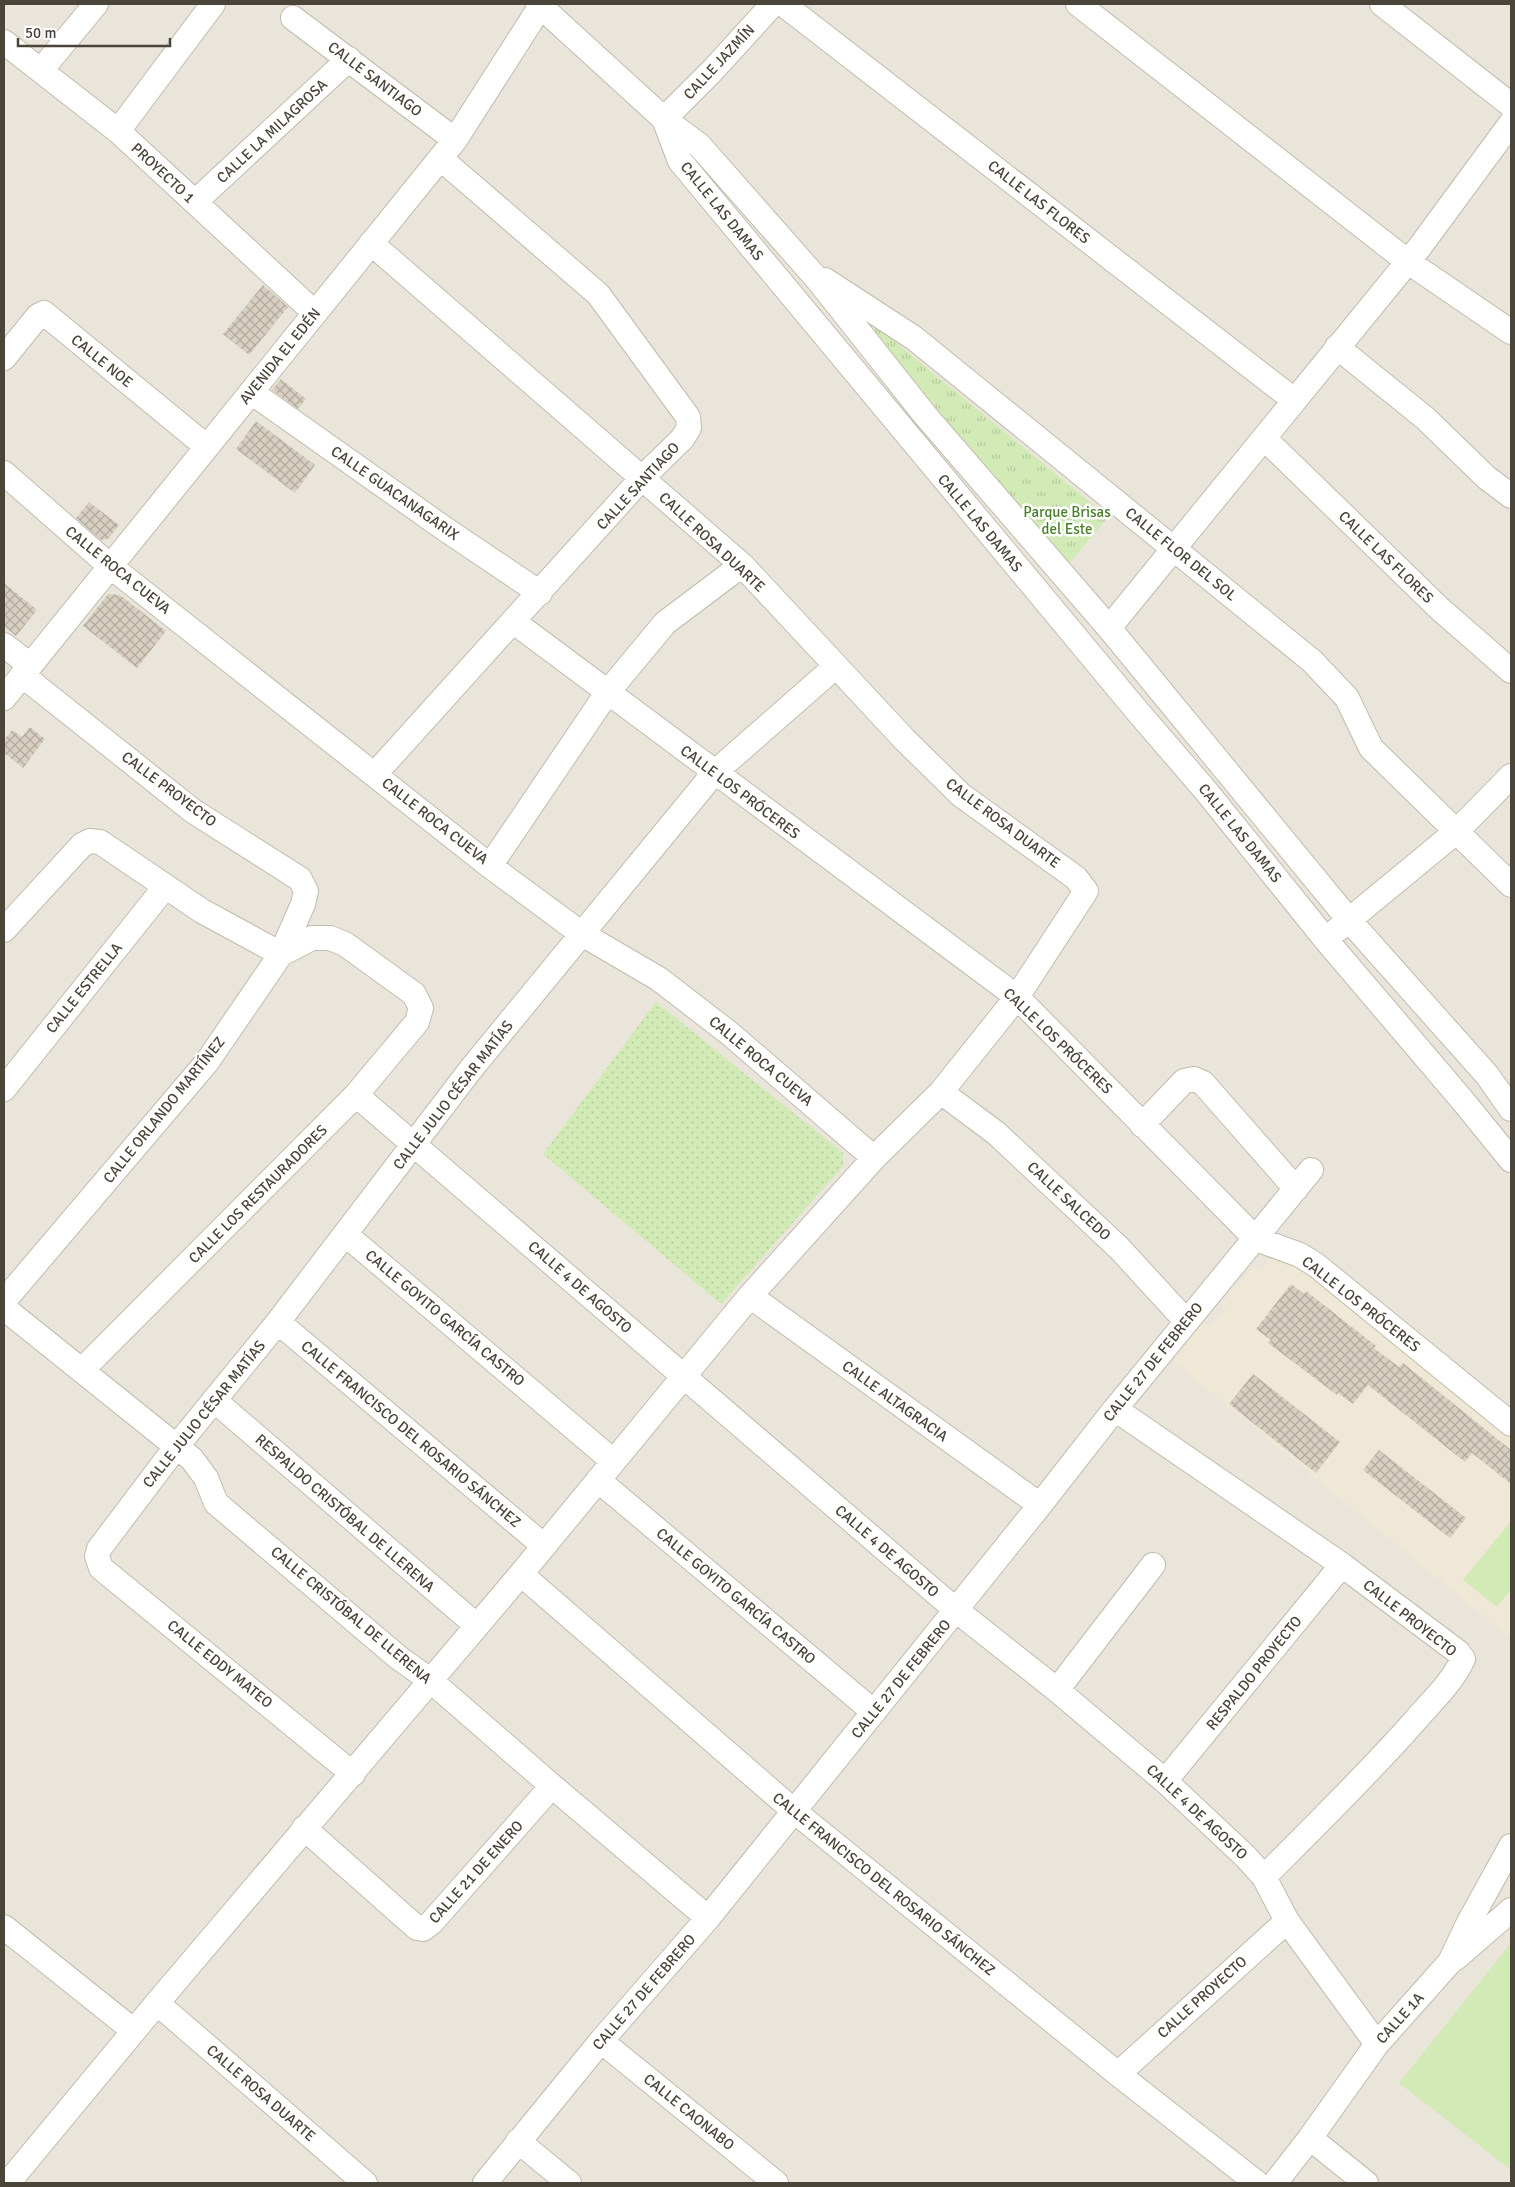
<svg xmlns="http://www.w3.org/2000/svg" width="1515" height="2187" font-family="Signika,sans-serif">
	<defs>
		<pattern id="grass-dots" width="8" height="8" patternUnits="userSpaceOnUse" patternTransform="scale(1.25)"><rect width="8" height="8" fill="#d2eab5"/><path d="M2 2h.1M6 6h.1" fill="none" stroke="#b6ca9c" stroke-width="1.8" stroke-linecap="round"/></pattern>
		<pattern id="park-tufts" width="24" height="20" patternUnits="userSpaceOnUse" patternTransform="scale(1.25)"><rect width="24" height="20" fill="#d2eab5"/><path d="M3 7l-1-3M5 7V3M7 7l1-3M15 17l-1-3M17 17v-4M19 17l1-3" fill="none" stroke="#b6ca9c"/></pattern>
		<pattern id="building-cross-hatch" width="8" height="8" patternUnits="userSpaceOnUse" patternTransform="scale(1.25)"><rect width="8" height="8" fill="#d8cfc1"/><path d="M0 0l8 8M0 8l8-8" fill="none" stroke="#b1aa9e"/></pattern>
	</defs>
	<rect width="100%" height="100%" fill="#f6f3ec"/>
	<path fill="#eae5da" d="M 4,4 L 1511,4 L 1511,2183 L 4,2183 Z"/>
	<path fill="#efe8d6" d="M 1271,1257 L 1299,1270 L 1315,1280 L 1511,1439 L 1511,1639 L 1172,1360 L 1204,1322 L 1210,1327 L 1226,1308 L 1221,1303 L 1253,1267 L 1259,1272 Z"/>
	<path fill="url(#grass-dots)" d="M 656,1002 L 843,1153 L 843,1166 L 721,1304 L 543,1154 Z"/>
	<path fill="url(#park-tufts)" d="M 877,327 L 1108,517 L 1067,566 L 873,331 L 874,328 Z"/>
	<path fill="#d2eab5" d="M 1511,1521 L 1511,1589 L 1497,1607 L 1463,1580 Z
		M 1511,1943 L 1511,2170 L 1399,2083 Z"/>
	<path fill="url(#building-cross-hatch)" d="M 263,285 L 288,307 L 249,355 L 223,334 Z
		M 281,379 L 306,399 L 298,409 L 272,390 Z
		M 256,421 L 315,465 L 295,493 L 236,449 Z
		M 89,502 L 119,525 L 108,539 L 101,540 L 76,518 Z
		M 4,583 L 37,610 L 16,636 L 4,626 Z
		M 108,594 L 120,595 L 166,631 L 137,668 L 83,626 Z
		M 30,727 L 45,739 L 23,768 L 4,753 L 4,740 L 12,730 L 22,737 Z
		M 1291,1284 L 1304,1294 L 1306,1291 L 1376,1346 L 1374,1348 L 1399,1367 L 1403,1363 L 1511,1450 L 1511,1484 L 1472,1453 L 1465,1462 L 1368,1385 L 1353,1404 L 1338,1393 L 1337,1395 L 1268,1343 L 1271,1340 L 1256,1329 Z
		M 1253,1374 L 1340,1442 L 1316,1473 L 1229,1404 Z
		M 1379,1450 L 1466,1518 L 1450,1538 L 1363,1470 Z"/>
	<g fill="none" stroke-linecap="round" stroke-linejoin="round">
		<g stroke="#c2bbae" stroke-width="26">
			<path id="minor" d="M 538,4 L 664,119 L 699,145 L 818,280 L 925,415 L 1109,628 L 1349,920 L 1487,1075 L 1511,1109
				M 783,4 L 1294,400
				M 1078,4 L 1407,261 L 1511,332
				M 1382,4 L 1511,105
				M 293,18 L 455,140
				M 4,42 L 118,131 L 315,313
				M 42,69 L 96,4
				M 664,119 L 680,161 L 1138,712 L 1206,791 L 1326,940 L 1463,1101 L 1511,1160
				M 664,119 L 712,71 L 773,4
				M 118,131 L 213,4
				M 195,202 L 349,59
				M 825,280 L 914,338 L 1312,661 L 1347,698 L 1371,748 L 1511,885
				M 1337,347 L 1425,418 L 1487,478 L 1511,496
				M 4,358 L 38,316 L 44,313 L 207,447
				M 251,392 L 445,529 L 540,593
				M 1264,438 L 1440,609 L 1511,671
				M 4,473 L 110,566 L 490,866 L 582,934 L 659,979 L 729,1033 L 874,1158
				M 514,622 L 1017,997 L 1256,1239 L 1300,1255 L 1316,1265 L 1511,1424
				M 1109,628 L 1419,248 L 1511,123
				M 4,645 L 30,665
				M 4,698 L 455,140 L 542,4
				M 375,774 L 642,478 L 682,439 L 689,428 L 688,417 L 598,294 L 440,158
				M 490,866 L 607,693 L 665,623 L 742,565
				M 4,930 L 82,845 L 90,841 L 100,842 L 202,911 L 281,954 L 312,938 L 330,938 L 345,944 L 414,994 L 421,1008 L 417,1022 L 356,1095 L 82,1370
				M 1337,930 L 1457,831 L 1511,776
				M 4,1089 L 165,887
				M 941,1092 L 996,1133 L 1119,1248 L 1186,1321
				M 356,1095 L 956,1610 L 1057,1690 L 1165,1781 L 1245,1856 L 1264,1877 L 1287,1921 L 1377,2044
				M 1142,1125 L 1184,1081 L 1194,1079 L 1203,1083 L 1296,1189
				M 345,1234 L 613,1461
				M 750,1296 L 1040,1505
				M 4,1301 L 207,1062 L 281,954 L 303,904 L 306,891 L 300,879 L 193,811 L 22,675
				M 4,1308 L 192,1459 L 206,1478 L 216,1503 L 399,1658 L 430,1680 L 552,1786 L 708,1918
				M 278,1322 L 544,1546
				M 214,1400 L 476,1625
				M 1115,1409 L 1342,1565 L 1458,1652 L 1463,1659 C 1452,1683 1430,1703 1413,1723 C 1366,1776 1315,1826 1264,1877
				M 598,1480 L 874,1712
				M 521,1574 L 794,1811 L 1118,2074 L 1257,2183
				M 1057,1690 L 1153,1565
				M 353,1774 L 101,1568 L 97,1556 L 99,1549 L 176,1447 L 278,1322 L 471,1069 L 714,773 L 835,667
				M 1165,1781 L 1342,1565
				M 304,1828 L 417,1928 L 423,1929 L 431,1923 L 552,1786
				M 4,1927 L 134,2031
				M 1456,1958 L 1511,1910
				M 157,2003 L 365,2183
				M 601,2041 L 776,2183
				M 1118,2074 L 1287,1921
				M 1310,2138 L 1366,2183
				M 518,2141 L 569,2183
				M 8,2183 L 157,2003 L 521,1574 L 750,1296 L 874,1158 L 941,1092 L 1017,997 L 1086,891 L 1076,878 L 961,795 L 904,739 L 742,565 L 371,243
				M 485,2183 L 601,2041 L 708,1918 L 1040,1505 L 1115,1409 L 1311,1170
				M 1275,2183 L 1310,2138 L 1377,2044 L 1450,1962 L 1469,1922 L 1511,1846"/>
		</g>
		<use href="#minor" stroke="#fff" stroke-width="24"/>
	</g>
	<g text-anchor="middle" stroke-width="5" stroke-linejoin="round" paint-order="stroke">
		<g font-size="15" fill="#4b4439" stroke="#fff">
			<text transform="translate(719 62) rotate(-47)" y="5">CALLE JAZMÍN</text>
			<text transform="translate(375 79) rotate(37)" y="5">CALLE SANTIAGO</text>
			<text transform="translate(272 131) rotate(-43)" y="5">CALLE LA MILAGROSA</text>
			<text transform="translate(163 173) rotate(43)" y="5">PROYECTO 1</text>
			<text transform="translate(1039 202) rotate(38)" y="5">CALLE LAS FLORES</text>
			<text transform="translate(722 211) rotate(51)" y="5">CALLE LAS DAMAS</text>
			<text transform="translate(280 356) rotate(-51)" y="5">AVENIDA EL EDÉN</text>
			<text transform="translate(102 361) rotate(39)" y="5">CALLE NOE</text>
			<text transform="translate(638 486) rotate(-47)" y="5">CALLE SANTIAGO</text>
			<text transform="translate(395 493) rotate(35)" y="5">CALLE GUACANAGARIX</text>
			<text transform="translate(980 523) rotate(50)" y="5">CALLE LAS DAMAS</text>
			<text transform="translate(712 542) rotate(43)" y="5">CALLE ROSA DUARTE</text>
			<text transform="translate(1181 554) rotate(39)" y="5">CALLE FLOR DEL SOL</text>
			<text transform="translate(1386 557) rotate(44)" y="5">CALLE LAS FLORES</text>
			<text transform="translate(118 570) rotate(39)" y="5">CALLE ROCA CUEVA</text>
			<text transform="translate(169 789) rotate(37)" y="5">CALLE PROYECTO</text>
			<text transform="translate(740 792) rotate(37)" y="5">CALLE LOS PRÓCERES</text>
			<text transform="translate(435 821) rotate(38)" y="5">CALLE ROCA CUEVA</text>
			<text transform="translate(1003 823) rotate(37)" y="5">CALLE ROSA DUARTE</text>
			<text transform="translate(1240 833) rotate(51)" y="5">CALLE LAS DAMAS</text>
			<text transform="translate(84 988) rotate(-51)" y="5">CALLE ESTRELLA</text>
			<text transform="translate(1058 1041) rotate(44)" y="5">CALLE LOS PRÓCERES</text>
			<text transform="translate(761 1061) rotate(40)" y="5">CALLE ROCA CUEVA</text>
			<text transform="translate(453 1095) rotate(-52)" y="5">CALLE JULIO CÉSAR MATÍAS</text>
			<text transform="translate(164 1110) rotate(-51)" y="5">CALLE ORLANDO MARTÍNEZ</text>
			<text transform="translate(258 1194) rotate(-45)" y="5">CALLE LOS RESTAURADORES</text>
			<text transform="translate(1069 1201) rotate(43)" y="5">CALLE SALCEDO</text>
			<text transform="translate(580 1287) rotate(41)" y="5">CALLE 4 DE AGOSTO</text>
			<text transform="translate(1361 1304) rotate(38)" y="5">CALLE LOS PRÓCERES</text>
			<text transform="translate(445 1318) rotate(40)" y="5">CALLE GOYITO GARCÍA CASTRO</text>
			<text transform="translate(1153 1362) rotate(-51)" y="5">CALLE 27 DE FEBRERO</text>
			<text transform="translate(895 1401) rotate(36)" y="5">CALLE ALTAGRACIA</text>
			<text transform="translate(204 1414) rotate(-51)" y="5">CALLE JULIO CÉSAR MATÍAS</text>
			<text transform="translate(411 1434) rotate(40)" y="5">CALLE FRANCISCO DEL ROSARIO SÁNCHEZ</text>
			<text transform="translate(345 1513) rotate(41)" y="5">RESPALDO CRISTÓBAL DE LLERENA</text>
			<text transform="translate(887 1551) rotate(41)" y="5">CALLE 4 DE AGOSTO</text>
			<text transform="translate(736 1596) rotate(40)" y="5">CALLE GOYITO GARCÍA CASTRO</text>
			<text transform="translate(351 1615) rotate(40)" y="5">CALLE CRISTÓBAL DE LLERENA</text>
			<text transform="translate(1410 1618) rotate(38)" y="5">CALLE PROYECTO</text>
			<text transform="translate(220 1664) rotate(39)" y="5">CALLE EDDY MATEO</text>
			<text transform="translate(1254 1673) rotate(-51)" y="5">RESPALDO PROYECTO</text>
			<text transform="translate(901 1679) rotate(-51)" y="5">CALLE 27 DE FEBRERO</text>
			<text transform="translate(1197 1812) rotate(43)" y="5">CALLE 4 DE AGOSTO</text>
			<text transform="translate(476 1872) rotate(-48)" y="5">CALLE 21 DE ENERO</text>
			<text transform="translate(884 1884) rotate(39)" y="5">CALLE FRANCISCO DEL ROSARIO SÁNCHEZ</text>
			<text transform="translate(644 1992) rotate(-49)" y="5">CALLE 27 DE FEBRERO</text>
			<text transform="translate(1202 1997) rotate(-42)" y="5">CALLE PROYECTO</text>
			<text transform="translate(1400 2018) rotate(-48)" y="5">CALLE 1A</text>
			<text transform="translate(261 2093) rotate(41)" y="5">CALLE ROSA DUARTE</text>
			<text transform="translate(689 2112) rotate(39)" y="5">CALLE CAONABO</text>
		</g>
		<g font-size="15" fill="#4a7f2a" stroke="#fff">
			<text x="1067" y="517">Parque Brisas<tspan x="1067" dy="17">del Este</tspan></text>
		</g>
	</g>
	<rect width="1515" height="2187" fill="none" stroke="#4b4439" stroke-width="10"/>
	<path d="M18 38v8h152v-8" fill="none" stroke="#4b4439" stroke-width="2.5"/>
	<text x="25" y="38" font-size="15" fill="#4b4439" stroke="#ffffff" stroke-width="4" paint-order="stroke">50 m</text>
</svg>
